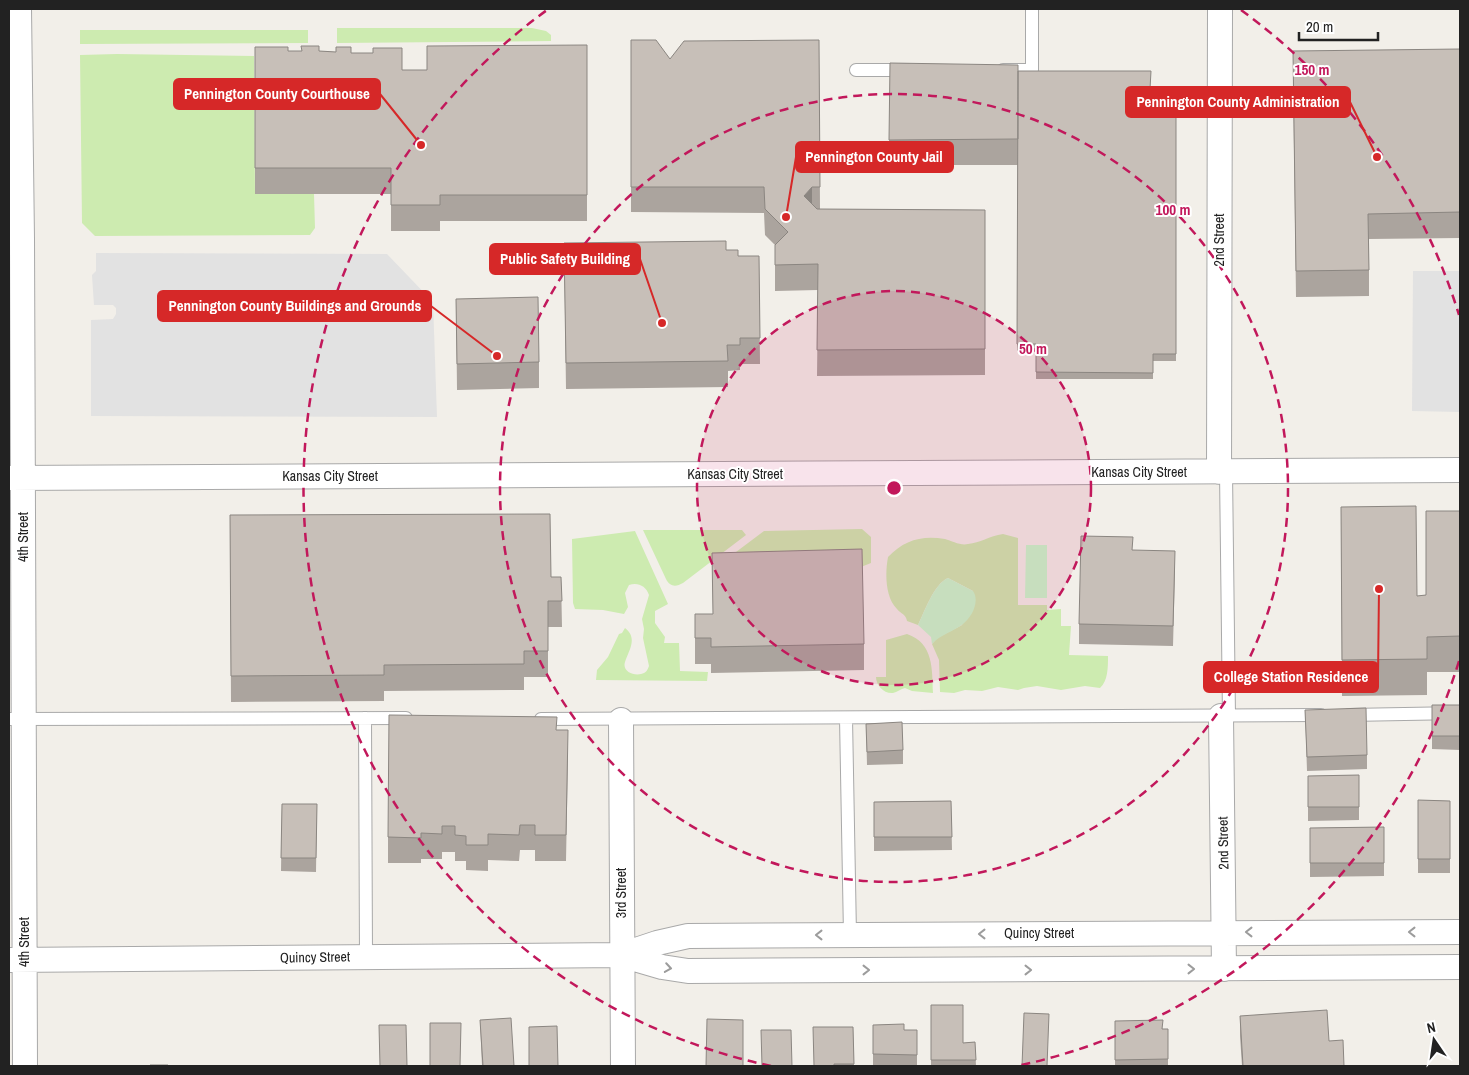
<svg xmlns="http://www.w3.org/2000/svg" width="1469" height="1075" font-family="'Archivo Narrow',sans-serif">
	<rect width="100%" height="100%" fill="#f2efe9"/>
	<path fill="#cdebb0" d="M 337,28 L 532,28 L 546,31 L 551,35 L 551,41 L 337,43 Z
		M 80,30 L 308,30 L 308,43 L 80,44 Z
		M 117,54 L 254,56 L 255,193 L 314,194 L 315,228 L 310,235 L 95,236 L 82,223 L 80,55 Z
		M 862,529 L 871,537 L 871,563 L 861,567 L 720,564 L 764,531 Z
		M 643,530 L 742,530 L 746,535 L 683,583 C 676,587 670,587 666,579 Z
		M 635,531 L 668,604 L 655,611 L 655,623 L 665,637 L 664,643 L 679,643 L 680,671 L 708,672 L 707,681 L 596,680 L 597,670 L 608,657 L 619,634 L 622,633 L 625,628 C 638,638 629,650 625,662 C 622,671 633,676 641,674 C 646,673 647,671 649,666 L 643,638 L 644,629 L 642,619 L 649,595 C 646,586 638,582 629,585 L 625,593 L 628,607 L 624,614 L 603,610 L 575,609 L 573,603 L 572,539 Z
		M 1003,534 L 1018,538 L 1018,605 L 1047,605 L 1047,610 L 1061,609 L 1061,626 L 1071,626 L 1069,655 L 1108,656 C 1108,667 1108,681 1100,688 L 1085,686 L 1061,690 L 1037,686 L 1024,688 L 1018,690 L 998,687 L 982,691 L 965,690 L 954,693 L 940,692 L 939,660 L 932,644 L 937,638 L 962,625 L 973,591 L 948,578 C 934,584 925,611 918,625 L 907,621 C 906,614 901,614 897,609 C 885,597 885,573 888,557 C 904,540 922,535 945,539 C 952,541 961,546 968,544 C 980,543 989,536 1003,534 Z
		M 907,634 C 934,643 932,670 933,693 L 912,691 L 905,688 C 901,689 897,692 893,693 C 884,694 876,685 876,677 L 886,677 L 886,640 Z"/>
	<path fill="#c8facc" d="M 1026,545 L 1047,545 L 1047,598 L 1025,598 Z
		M 948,578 L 973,591 C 980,601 972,617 963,624 C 953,632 941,634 932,644 L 931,637 L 918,625 C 925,611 934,584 948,578 Z"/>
	<path fill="#e2e2e2" d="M 96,253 L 387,254 L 433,302 L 437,417 L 91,416 L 91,320 L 113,319 L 116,314 L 116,308 L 113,305 L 94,305 L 92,275 L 96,271 Z
		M 1413,271 L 1460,271 L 1460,412 L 1412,411 Z"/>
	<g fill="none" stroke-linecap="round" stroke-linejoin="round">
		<g stroke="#a9a9a9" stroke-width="14">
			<path id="lane" d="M 856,70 L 908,70
				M 1003,70 L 1032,70 L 1032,9
				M 1226,472 L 1229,716
				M 1349,715 L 1460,713
				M 365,718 L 366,957
				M 846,718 L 850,935
				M 9,719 L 406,718
				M 541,719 L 1321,715"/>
		</g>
		<g stroke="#a9a9a9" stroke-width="26">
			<path id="street" d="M 19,9 L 22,239 L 25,1066
				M 1219,472 L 1220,9
				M 9,478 L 1460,470
				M 1221,716 L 1224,969
				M 621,720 L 623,1066
				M 621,955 L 657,943 L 688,936 L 1460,932
				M 9,960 L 621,955 L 662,967 L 688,971 L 1460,967"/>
		</g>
		<use href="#lane" stroke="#fff" stroke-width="12"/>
		<use href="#street" stroke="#fff" stroke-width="24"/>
	</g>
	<path fill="#aba49e" d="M 631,40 L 670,59 L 819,40 L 820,209 L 985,210 L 985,375 L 817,376 L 818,290 L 775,291 L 775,245 L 765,235 L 764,213 L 631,212 Z
		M 587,45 L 587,221 L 440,221 L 440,231 L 391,231 L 391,194 L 255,194 L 255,47 L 288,51 L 319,51 L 351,53 L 402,70 L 427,70 Z
		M 1460,49 L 1460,238 L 1369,239 L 1369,296 L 1296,297 L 1293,77 Z
		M 1018,71 L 1151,89 L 1176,89 L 1176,361 L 1153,361 L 1153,379 L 1036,379 L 1036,351 L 1017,351 L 1018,165 L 889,165 L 889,140 Z
		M 564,243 L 726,250 L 738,256 L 759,256 L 760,364 L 740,364 L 740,370 L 728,371 L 728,387 L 566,389 Z
		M 456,299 L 539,362 L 539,388 L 457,390 Z
		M 1341,507 L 1417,596 L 1426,595 L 1460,511 L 1460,672 L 1427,672 L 1427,695 L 1342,696 Z
		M 230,515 L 551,577 L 561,577 L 562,627 L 548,627 L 548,677 L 524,677 L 524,690 L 384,691 L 384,701 L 231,702 Z
		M 1133,550 L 1175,571 L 1173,646 L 1079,644 L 1079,624 Z
		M 712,553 L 864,644 L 864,670 L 711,673 L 711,664 L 695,664 L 695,614 L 713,614 Z
		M 1432,705 L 1460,705 L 1460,750 L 1432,749 Z
		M 1305,710 L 1367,755 L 1367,769 L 1307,771 Z
		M 866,724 L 903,750 L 903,764 L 867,765 Z
		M 557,730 L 568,756 L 566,861 L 535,861 L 535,850 L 520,850 L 519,861 L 488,860 L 488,871 L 466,870 L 466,861 L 455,861 L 455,852 L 442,852 L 442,859 L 421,859 L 421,863 L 388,863 L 388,837 Z
		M 1359,775 L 1359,820 L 1308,821 L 1308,776 Z
		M 1418,800 L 1450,801 L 1450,873 L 1418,873 Z
		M 951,801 L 952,850 L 874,851 L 874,802 Z
		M 282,804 L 317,804 L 316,872 L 281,871 Z
		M 1384,827 L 1384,876 L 1310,877 L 1310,828 Z
		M 931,1005 L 963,1043 L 975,1042 L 976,1066 L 931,1066 Z
		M 1240,1016 L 1329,1041 L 1344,1066 L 1242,1066 L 1240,1036 Z
		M 480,1020 L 514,1066 L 482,1066 Z
		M 1115,1021 L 1163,1029 L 1168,1029 L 1168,1066 L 1115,1066 Z
		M 873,1025 L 904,1030 L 917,1030 L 917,1066 L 873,1066 Z
		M 853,1027 L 854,1066 L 814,1066 Z"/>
	<path fill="#8b8681" d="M 812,187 L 812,213 L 804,196 Z"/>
	<path fill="#c7bfb8" stroke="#8b8681" d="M 631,40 L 656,40 L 670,59 L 684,41 L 819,40 L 820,187 L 812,187 L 804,196 L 817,209 L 985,210 L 985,349 L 817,350 L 818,264 L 775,265 L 775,245 L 788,232 L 765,209 L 764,187 L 631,187 Z
		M 587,45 L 587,195 L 440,195 L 440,205 L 391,205 L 391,168 L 255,168 L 255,47 L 288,47 L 288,51 L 302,51 L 301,46 L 319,46 L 319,51 L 336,52 L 336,47 L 351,47 L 351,53 L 373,53 L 373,48 L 402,48 L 402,70 L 427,70 L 427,46 Z
		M 1460,49 L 1460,212 L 1368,214 L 1369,270 L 1296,271 L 1293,51 Z
		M 890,63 L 1018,65 L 1018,139 L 889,140 Z
		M 1018,71 L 1151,71 L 1150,89 L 1176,89 L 1176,354 L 1153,354 L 1153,373 L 1036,372 L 1036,344 L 1017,344 Z
		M 726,241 L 726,250 L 738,250 L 738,256 L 759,256 L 760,338 L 740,338 L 740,345 L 727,345 L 728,361 L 566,363 L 564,243 Z
		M 538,297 L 539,362 L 457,364 L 456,299 Z
		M 1416,506 L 1417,596 L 1426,595 L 1426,511 L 1460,511 L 1460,636 L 1427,637 L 1427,659 L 1342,660 L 1341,507 Z
		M 550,514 L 551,577 L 561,577 L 562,601 L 548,601 L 548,651 L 524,651 L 524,664 L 384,665 L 384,675 L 231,676 L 230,515 Z
		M 1081,536 L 1133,537 L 1132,550 L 1175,551 L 1173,626 L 1079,624 Z
		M 862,549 L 864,644 L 711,647 L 711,638 L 695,638 L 695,614 L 713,614 L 712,553 Z
		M 1432,705 L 1460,705 L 1460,736 L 1432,736 Z
		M 1366,708 L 1367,755 L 1307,757 L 1305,710 Z
		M 389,715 L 557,717 L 556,730 L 568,730 L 566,835 L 535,835 L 535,825 L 520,825 L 519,835 L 488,834 L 488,845 L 466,845 L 466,836 L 455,835 L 455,826 L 442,826 L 442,834 L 421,833 L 421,838 L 388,837 Z
		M 902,722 L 903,750 L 867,752 L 866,724 Z
		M 1359,775 L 1359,807 L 1308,807 L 1308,776 Z
		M 1418,800 L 1450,801 L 1450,859 L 1418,859 Z
		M 951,801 L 952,837 L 874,837 L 874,802 Z
		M 282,804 L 317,804 L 316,858 L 281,858 Z
		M 1384,827 L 1384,863 L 1310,863 L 1310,828 Z
		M 931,1005 L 963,1005 L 963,1043 L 975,1042 L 976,1060 L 931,1060 Z
		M 1327,1010 L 1329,1041 L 1343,1040 L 1344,1066 L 1243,1066 L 1240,1016 Z
		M 1024,1013 L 1049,1014 L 1047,1066 L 1022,1066 Z
		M 511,1018 L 514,1066 L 483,1066 L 480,1020 Z
		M 707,1019 L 743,1020 L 743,1066 L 706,1066 Z
		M 1163,1020 L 1162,1029 L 1168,1029 L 1168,1059 L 1115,1060 L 1115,1021 Z
		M 430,1023 L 461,1023 L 460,1066 L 430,1066 Z
		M 904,1024 L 904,1030 L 917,1030 L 917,1055 L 873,1054 L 873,1025 Z
		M 379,1025 L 406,1025 L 407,1066 L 380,1066 Z
		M 557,1026 L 558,1066 L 529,1066 L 529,1027 Z
		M 813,1027 L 853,1027 L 854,1064 L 834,1064 L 834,1066 L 814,1066 Z
		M 761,1030 L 791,1030 L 792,1066 L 762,1066 Z
		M 150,1065 L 168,1065 L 168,1066 L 150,1066 Z"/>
	<defs><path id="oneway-chevron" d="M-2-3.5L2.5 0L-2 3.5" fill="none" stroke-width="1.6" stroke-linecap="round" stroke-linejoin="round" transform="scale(1.25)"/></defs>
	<g stroke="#9c9c9c">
		<use href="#oneway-chevron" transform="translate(1249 932) rotate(180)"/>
		<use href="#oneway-chevron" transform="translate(1412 932) rotate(180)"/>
		<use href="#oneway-chevron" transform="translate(982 934) rotate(180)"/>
		<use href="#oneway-chevron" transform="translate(819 935) rotate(180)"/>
		<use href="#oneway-chevron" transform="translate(668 968) rotate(9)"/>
		<use href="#oneway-chevron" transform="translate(1191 969)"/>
		<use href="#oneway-chevron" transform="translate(866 970)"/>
		<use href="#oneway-chevron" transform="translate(1028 970)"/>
	</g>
	<circle cx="894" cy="488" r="197" fill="#c2185b" fill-opacity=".12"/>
	<g fill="none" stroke="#c2185b" stroke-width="2.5" stroke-dasharray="9 6">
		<circle cx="894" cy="488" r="197"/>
		<circle cx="894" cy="488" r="394"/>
		<path d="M1459 661A591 591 0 0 1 1017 1066M771 1066A591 591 0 0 1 547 10M1241 10A591 591 0 0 1 1459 315"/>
	</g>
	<g text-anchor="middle" stroke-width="4" stroke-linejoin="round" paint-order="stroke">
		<g font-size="14" fill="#222" stroke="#fff">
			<text transform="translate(1219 240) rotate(-90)" y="5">2nd Street</text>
			<text x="1139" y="477">Kansas City Street</text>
			<text x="735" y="479">Kansas City Street</text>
			<text x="330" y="481">Kansas City Street</text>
			<text transform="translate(23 537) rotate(-90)" y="5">4th Street</text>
			<text transform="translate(1223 843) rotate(-91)" y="5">2nd Street</text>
			<text transform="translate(621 893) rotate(-90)" y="5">3rd Street</text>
			<text x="1039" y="938">Quincy Street</text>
			<text transform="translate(24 942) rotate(-90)" y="5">4th Street</text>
			<text transform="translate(315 957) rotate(-1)" y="5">Quincy Street</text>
		</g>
	</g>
	<circle cx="894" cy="488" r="8" fill="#c2185b" stroke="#fff" stroke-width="2.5"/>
	<g font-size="15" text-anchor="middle" font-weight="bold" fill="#c2185b" stroke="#fff" stroke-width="4" stroke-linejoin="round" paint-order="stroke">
		<text x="1312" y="75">150 m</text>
		<text x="1173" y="215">100 m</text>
		<text x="1033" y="354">50 m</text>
	</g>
	<path fill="none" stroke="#d62828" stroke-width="2" d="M421 145L380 94M1377 157L1350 102M786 217L796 157M662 323L640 259M497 356L431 306M1379 589L1378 677"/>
	<g fill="#d62828" stroke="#fff" stroke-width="2">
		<circle cx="421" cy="145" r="5"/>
		<circle cx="1377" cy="157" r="5"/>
		<circle cx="786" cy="217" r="5"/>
		<circle cx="662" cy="323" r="5"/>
		<circle cx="497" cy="356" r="5"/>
		<circle cx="1379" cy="589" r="5"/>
	</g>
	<g fill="#d62828" stroke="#d62828" stroke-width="2">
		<rect x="174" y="79" width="206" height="30" rx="5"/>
		<rect x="1126" y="87" width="224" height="30" rx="5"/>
		<rect x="796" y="142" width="157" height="30" rx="5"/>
		<rect x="490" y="244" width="150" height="30" rx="5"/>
		<rect x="158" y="291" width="273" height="30" rx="5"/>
		<rect x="1204" y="662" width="174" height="30" rx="5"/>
	</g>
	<g font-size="15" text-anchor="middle" font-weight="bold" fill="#fff">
		<text x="277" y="99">Pennington County Courthouse</text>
		<text x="1238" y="107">Pennington County Administration</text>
		<text x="874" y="162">Pennington County Jail</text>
		<text x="565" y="264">Public Safety Building</text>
		<text x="295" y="311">Pennington County Buildings and Grounds</text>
		<text x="1291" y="682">College Station Residence</text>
	</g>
	<rect width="1469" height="1075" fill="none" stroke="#222222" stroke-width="20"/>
	<g transform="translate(1434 1040) rotate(347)" stroke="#ffffff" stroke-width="4" paint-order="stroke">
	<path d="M0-4L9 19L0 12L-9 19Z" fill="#222222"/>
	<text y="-8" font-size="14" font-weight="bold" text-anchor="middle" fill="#222222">N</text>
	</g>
	<path d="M1299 32v8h79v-8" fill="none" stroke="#222222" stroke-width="2.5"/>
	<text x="1306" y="32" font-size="15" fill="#222222" stroke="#ffffff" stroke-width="4" paint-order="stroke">20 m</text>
</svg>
